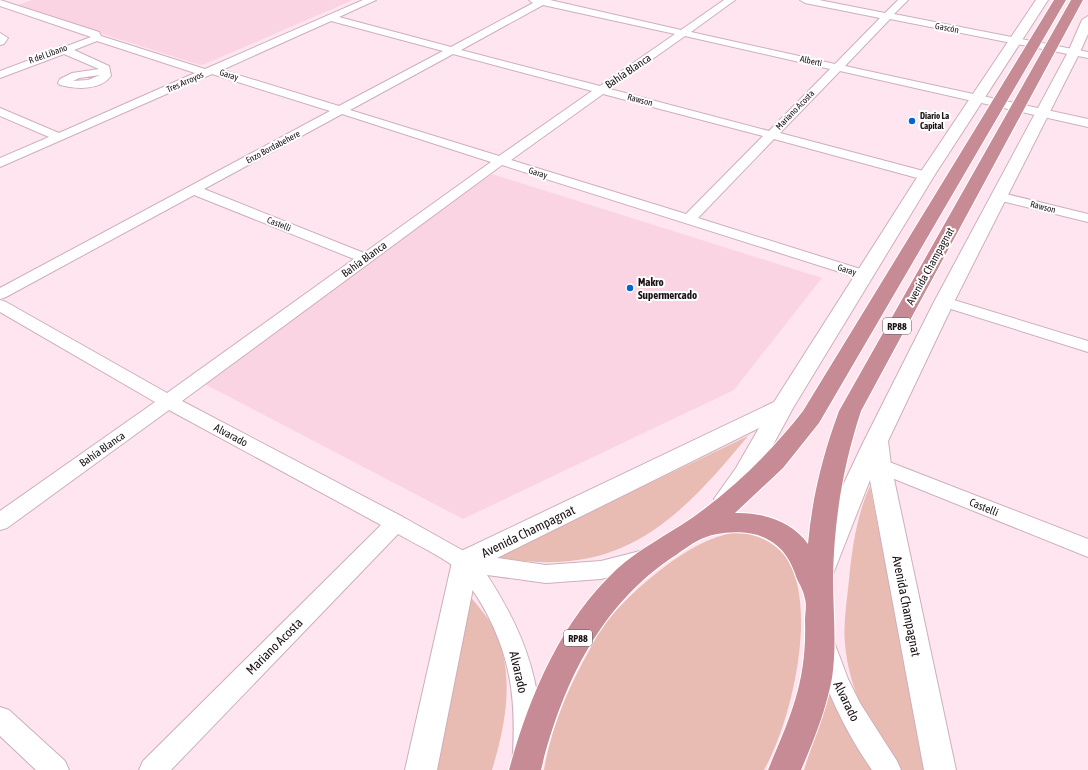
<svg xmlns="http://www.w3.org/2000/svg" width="1088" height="770" font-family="'Asap Condensed',sans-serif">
	<rect width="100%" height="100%" fill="#fee5ef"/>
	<path fill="#fbd4e4" d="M 32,0 L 353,0 L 205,64 L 200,65 L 15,6 Z
		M 492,174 L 822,278 L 734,390 L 463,519 L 195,379 Z"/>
	<path fill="#e8bbb3" d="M 748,436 C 675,524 619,580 496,557 Z
		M 870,486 L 926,770 L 901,770 C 872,734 849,691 845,644 C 843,623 847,601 849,580 C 852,548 857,515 870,486 Z
		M 736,532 C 757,534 778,543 789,562 C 817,613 791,722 764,770 L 544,770 C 551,728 568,688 589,651 C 593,643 597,634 602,627 C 619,605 641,585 663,568 C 685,551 709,537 736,532 Z
		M 469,595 C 477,605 487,616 493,627 C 516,672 506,724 492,770 L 432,770 Z
		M 828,684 L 875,770 L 804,770 L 818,727 Z"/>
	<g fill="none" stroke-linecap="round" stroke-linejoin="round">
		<g stroke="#ceafbc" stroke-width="2">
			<path id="minor" d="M 0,0 L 99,32 L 101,36 L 205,69 L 363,0 L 376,0 L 339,17 L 451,47 L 533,3 L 529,0 L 550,0 L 681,30 L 724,0 L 735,0 L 691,32 L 835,64 L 880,18 L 805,3 L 800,0 L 819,0 L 885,13 L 898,0 L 908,0 L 894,14 L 1088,52 L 1088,58 L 890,19 L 845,66 L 1088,119 L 1088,127 L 840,71 L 780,133 L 931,173 L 933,176 L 931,179 L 921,179 L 774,139 L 698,218 L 870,272 L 873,275 L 870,278 L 865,280 L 502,165 L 182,401 L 403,517 L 469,554 L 546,565 L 601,561 L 644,550 L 652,553 L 655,559 L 652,565 L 601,579 L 546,583 L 487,575 C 516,619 538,668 540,721 C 541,737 539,754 538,770 L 512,770 C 517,702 513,654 476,595 C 470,587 464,574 456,568 C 439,555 417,545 398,534 L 171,770 L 139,770 L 143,761 L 381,525 L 169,410 L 7,528 L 0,530 L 0,511 L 155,402 L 0,312 L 0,300 L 6,302 L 167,393 L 354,259 L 194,195 L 6,297 L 0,299 L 0,288 L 330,111 L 212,74 L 0,167 L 0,158 L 49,137 L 0,116 L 0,108 L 59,133 L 195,73 L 97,41 L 74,50 L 109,66 L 111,76 C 100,91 75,89 60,85 L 58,83 L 60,79 L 72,73 L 99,69 L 64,54 L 0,78 L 0,71 L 59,49 L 60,46 L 67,46 L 91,37 L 0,6 ZM 543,5 L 675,34 L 600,86 L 461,50 ZM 331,21 L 443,51 L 339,106 L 222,70 ZM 685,36 L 830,69 L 769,131 L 610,89 ZM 453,54 L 592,91 L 499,156 L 350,110 ZM 100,75 L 88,80 L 73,81 L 79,78 ZM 603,94 L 763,136 L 686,214 L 511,160 ZM 342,114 L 491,162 L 364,253 L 204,189 Z
				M 0,33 L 8,38 L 4,44 L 0,45 Z
				M 998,192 L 1088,214 L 1088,222 L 993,199 L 991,196 L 993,193 Z
				M 944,297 L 1088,341 L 1088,352 L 938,305 L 936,302 L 938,299 Z
				M 879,458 L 1088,539 L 1088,557 L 872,470 L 869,465 L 872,460 Z
				M 825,636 L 833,639 L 848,679 L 860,703 L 897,761 L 901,770 L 872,770 C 846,733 826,691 813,647 L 817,639 Z
				M 0,707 L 9,710 L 65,761 L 69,770 L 36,770 L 0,736 Z"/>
		</g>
		<g stroke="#ceafbc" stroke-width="2">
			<path id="tertiary" d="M 1036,0 L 1048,0 L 934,176 L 793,408 L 754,480 L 736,506 L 727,509 L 718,506 L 714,499 L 736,468 L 759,428 L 477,568 L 437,770 L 405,770 L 452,562 L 455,554 L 774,402 L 918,176 Z
				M 1088,16 L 1088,34 L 1080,52 L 954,302 L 888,441 L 891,465 L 956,770 L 924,770 L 870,480 L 833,574 L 823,577 L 813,574 L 809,566 L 845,481 L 864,441 L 934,302 L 1068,52 L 1082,20 Z"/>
		</g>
		<g stroke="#fff" stroke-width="2">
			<path id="trunk" d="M 1054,0 L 1066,0 L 819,423 L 783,468 L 735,513 C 762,512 792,521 808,544 C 812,498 823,454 839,411 L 1071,0 L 1083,0 L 861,411 C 843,466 834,520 833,578 C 833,611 837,645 832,678 C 826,710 814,740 801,770 L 768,770 C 791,715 807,682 805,620 C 805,614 807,605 805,599 C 804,592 800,585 797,579 C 791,561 784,548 767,539 C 749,529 717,531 699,540 C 691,544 683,550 676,555 C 600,604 562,685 541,770 L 509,770 C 529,697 560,622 617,569 C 639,549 667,535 692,518 C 734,488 771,452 803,411 Z"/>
		</g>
		<use href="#minor" fill="#fff" fill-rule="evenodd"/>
		<use href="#tertiary" fill="#fff" fill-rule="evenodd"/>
		<use href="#trunk" fill="#c68b94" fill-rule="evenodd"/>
	</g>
	<g fill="#0465ce" stroke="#fff" stroke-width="1.5">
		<circle cx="912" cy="121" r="4"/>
		<circle cx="630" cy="288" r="4"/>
	</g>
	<g text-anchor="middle" stroke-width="4" stroke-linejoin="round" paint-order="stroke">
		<g font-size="9" fill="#1d1317" stroke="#fff">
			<text transform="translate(947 28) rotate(11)" y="3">Gascón</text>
			<text transform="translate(48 54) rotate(-20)" y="3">R del Libano</text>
			<text transform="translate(811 61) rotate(12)" y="3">Alberti</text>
			<text transform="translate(229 75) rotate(17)" y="3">Garay</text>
			<text transform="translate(185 82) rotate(-24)" y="3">Tres Arroyos</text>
			<text transform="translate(640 100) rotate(15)" y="3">Rawson</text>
			<text transform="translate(795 110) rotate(-46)" y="3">Mariano Acosta</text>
			<text transform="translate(273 147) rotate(-28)" y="3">Enzo Bordabehere</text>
			<text transform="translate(538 173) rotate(17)" y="3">Garay</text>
			<text transform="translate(1043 207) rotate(14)" y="3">Rawson</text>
			<text transform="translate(279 224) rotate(22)" y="3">Castelli</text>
			<text transform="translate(847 270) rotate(17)" y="3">Garay</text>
		</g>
		<g font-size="9" font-weight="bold" fill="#1d1317" stroke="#fff" text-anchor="start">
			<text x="920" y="119">Diario La<tspan x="920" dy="10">Capital</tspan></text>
		</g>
		<g fill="#fff" stroke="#615a5d" stroke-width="1">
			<rect x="883" y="318" width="28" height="16" rx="3"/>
			<rect x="564" y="630" width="28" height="16" rx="3"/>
		</g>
		<g font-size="10" font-weight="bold" fill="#1d1317">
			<text x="897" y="330">RP88</text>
			<text x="578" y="642">RP88</text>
		</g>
		<g font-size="11" fill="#1d1317" stroke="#fff">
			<text transform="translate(628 71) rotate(-34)" y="4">Bahía Blanca</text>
			<text transform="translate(364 259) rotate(-36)" y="4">Bahía Blanca</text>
			<text transform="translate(930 266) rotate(-61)" y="4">Avenida Champagnat</text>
			<text transform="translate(231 435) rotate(28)" y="4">Alvarado</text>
			<text transform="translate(102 449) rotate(-35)" y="4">Bahía Blanca</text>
			<text transform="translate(984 507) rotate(22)" y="4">Castelli</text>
		</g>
		<g font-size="11" font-weight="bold" fill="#1d1317" stroke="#fff" text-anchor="start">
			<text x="638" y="286">Makro<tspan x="638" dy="13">Supermercado</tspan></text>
		</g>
		<g font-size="13" fill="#1d1317" stroke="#fff">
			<text transform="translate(528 531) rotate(-26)" y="5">Avenida Champagnat</text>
			<text transform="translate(907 606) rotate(79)" y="5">Avenida Champagnat</text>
			<text transform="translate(274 646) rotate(-45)" y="5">Mariano Acosta</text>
			<text transform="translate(519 672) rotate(77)" y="5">Alvarado</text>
			<text transform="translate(847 701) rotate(64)" y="5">Alvarado</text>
		</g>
	</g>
</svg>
